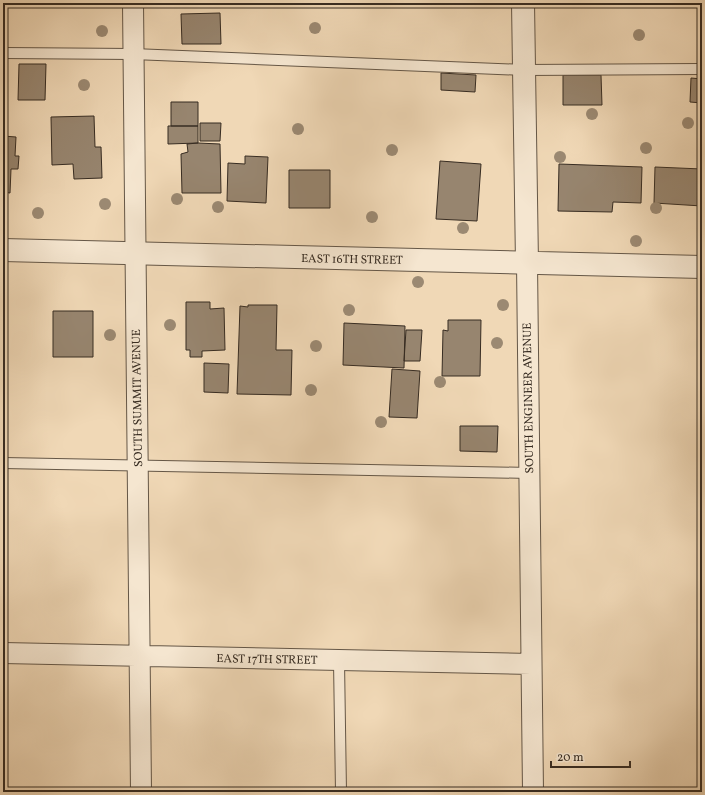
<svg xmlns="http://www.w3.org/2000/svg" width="705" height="795" font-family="Vollkorn,serif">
	<rect width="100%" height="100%" fill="#f0d8b6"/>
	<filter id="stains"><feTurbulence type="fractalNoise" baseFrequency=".005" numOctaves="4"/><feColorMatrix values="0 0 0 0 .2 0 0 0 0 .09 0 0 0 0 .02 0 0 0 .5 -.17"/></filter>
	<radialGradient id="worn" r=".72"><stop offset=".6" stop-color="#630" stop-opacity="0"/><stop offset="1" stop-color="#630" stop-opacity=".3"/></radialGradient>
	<path fill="#97856f" stroke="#372c22" d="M 194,3 L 215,3 L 215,5 L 194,4 Z
		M 220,13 L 221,44 L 182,44 L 181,14 Z
		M 19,64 L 46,64 L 45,100 L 18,100 Z
		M 441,73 L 476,75 L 475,92 L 441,90 Z
		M 563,75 L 601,75 L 602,105 L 563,105 Z
		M 691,78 L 702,79 L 702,103 L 690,102 Z
		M 171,102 L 198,102 L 198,126 L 171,126 Z
		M 94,116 L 95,147 L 101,147 L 102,178 L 74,179 L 73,164 L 52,165 L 51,117 Z
		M 200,123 L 221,123 L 220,141 L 200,141 Z
		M 168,126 L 198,126 L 198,143 L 168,144 Z
		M 3,136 L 16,137 L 15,156 L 19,156 L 18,169 L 11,169 L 10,193 L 3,192 Z
		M 198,143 L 220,144 L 221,193 L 182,193 L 181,154 L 188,152 L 187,144 Z
		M 245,156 L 268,157 L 266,203 L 227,201 L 228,163 L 245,164 Z
		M 440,161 L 481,164 L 477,221 L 436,219 Z
		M 559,164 L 642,167 L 641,203 L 613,202 L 612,212 L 558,211 Z
		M 655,167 L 702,169 L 702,206 L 654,203 Z
		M 289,170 L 330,170 L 330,208 L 289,208 Z
		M 186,302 L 210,302 L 210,309 L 224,308 L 225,350 L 202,351 L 202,357 L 190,357 L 190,350 L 186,350 Z
		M 248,305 L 277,305 L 276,350 L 292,350 L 291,395 L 237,394 L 240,306 L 248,307 Z
		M 53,311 L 93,311 L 93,357 L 53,357 Z
		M 448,320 L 481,320 L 480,376 L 442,376 L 443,330 L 448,331 Z
		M 344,323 L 405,326 L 404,368 L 343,365 Z
		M 406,330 L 422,330 L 420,361 L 404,361 Z
		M 204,363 L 229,364 L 228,393 L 204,392 Z
		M 392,369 L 420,371 L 417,418 L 389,417 Z
		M 460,426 L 498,426 L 497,452 L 460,451 Z"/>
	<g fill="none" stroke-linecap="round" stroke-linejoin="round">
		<g stroke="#655747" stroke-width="12">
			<path id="service" d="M 3,53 L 133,54 L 524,70 L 702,69
				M 3,463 L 529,473
				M 339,661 L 341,792"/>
		</g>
		<g stroke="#655747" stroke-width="22">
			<path id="minor" d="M 133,3 L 141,792
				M 527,263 L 533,792
				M 3,653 L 531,664"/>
		</g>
		<g stroke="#655747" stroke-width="24">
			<path id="tertiary" d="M 523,3 L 527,263
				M 3,250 L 702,267"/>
		</g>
		<use href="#service" stroke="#f5e6d0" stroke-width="10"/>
		<use href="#minor" stroke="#f5e6d0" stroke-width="20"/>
		<use href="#tertiary" stroke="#f5e6d0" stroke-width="22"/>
	</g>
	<g fill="#9b8972">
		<circle cx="315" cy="28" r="6"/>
		<circle cx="102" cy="31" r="6"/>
		<circle cx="639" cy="35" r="6"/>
		<circle cx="84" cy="85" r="6"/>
		<circle cx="592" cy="114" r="6"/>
		<circle cx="688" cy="123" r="6"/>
		<circle cx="298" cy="129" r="6"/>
		<circle cx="646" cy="148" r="6"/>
		<circle cx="392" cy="150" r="6"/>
		<circle cx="560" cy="157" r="6"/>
		<circle cx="177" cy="199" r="6"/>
		<circle cx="105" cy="204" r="6"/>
		<circle cx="218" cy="207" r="6"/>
		<circle cx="656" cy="208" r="6"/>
		<circle cx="38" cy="213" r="6"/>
		<circle cx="372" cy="217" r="6"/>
		<circle cx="463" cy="228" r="6"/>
		<circle cx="636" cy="241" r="6"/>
		<circle cx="418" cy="282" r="6"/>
		<circle cx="503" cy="305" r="6"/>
		<circle cx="349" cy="310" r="6"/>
		<circle cx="170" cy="325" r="6"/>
		<circle cx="110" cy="335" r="6"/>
		<circle cx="497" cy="343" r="6"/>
		<circle cx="316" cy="346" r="6"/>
		<circle cx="440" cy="382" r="6"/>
		<circle cx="311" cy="390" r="6"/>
		<circle cx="381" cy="422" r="6"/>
	</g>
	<g text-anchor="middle" stroke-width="3" stroke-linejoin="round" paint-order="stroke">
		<g font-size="12" fill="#372c22" stroke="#f5e6d0">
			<text transform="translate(352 259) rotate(1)" y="4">EAST 16TH STREET</text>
			<text transform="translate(137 398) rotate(-91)" y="4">SOUTH SUMMIT AVENUE</text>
			<text transform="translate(528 398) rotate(-91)" y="4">SOUTH ENGINEER AVENUE</text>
			<text transform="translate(267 659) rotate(1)" y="4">EAST 17TH STREET</text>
		</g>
	</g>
	<rect width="705" height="795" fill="none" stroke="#f0d8b6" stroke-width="16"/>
	<rect x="4" y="4" width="697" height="787" fill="none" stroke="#372c22" stroke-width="2"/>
	<rect x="8" y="8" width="689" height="779" fill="none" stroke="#372c22"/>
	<path d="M551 761v6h79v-6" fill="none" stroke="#372c22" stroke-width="2"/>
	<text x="557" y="761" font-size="12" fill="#372c22" stroke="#f5e6d0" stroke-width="3" paint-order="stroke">20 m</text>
	<rect width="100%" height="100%" filter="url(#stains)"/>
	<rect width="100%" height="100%" fill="url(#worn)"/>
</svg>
